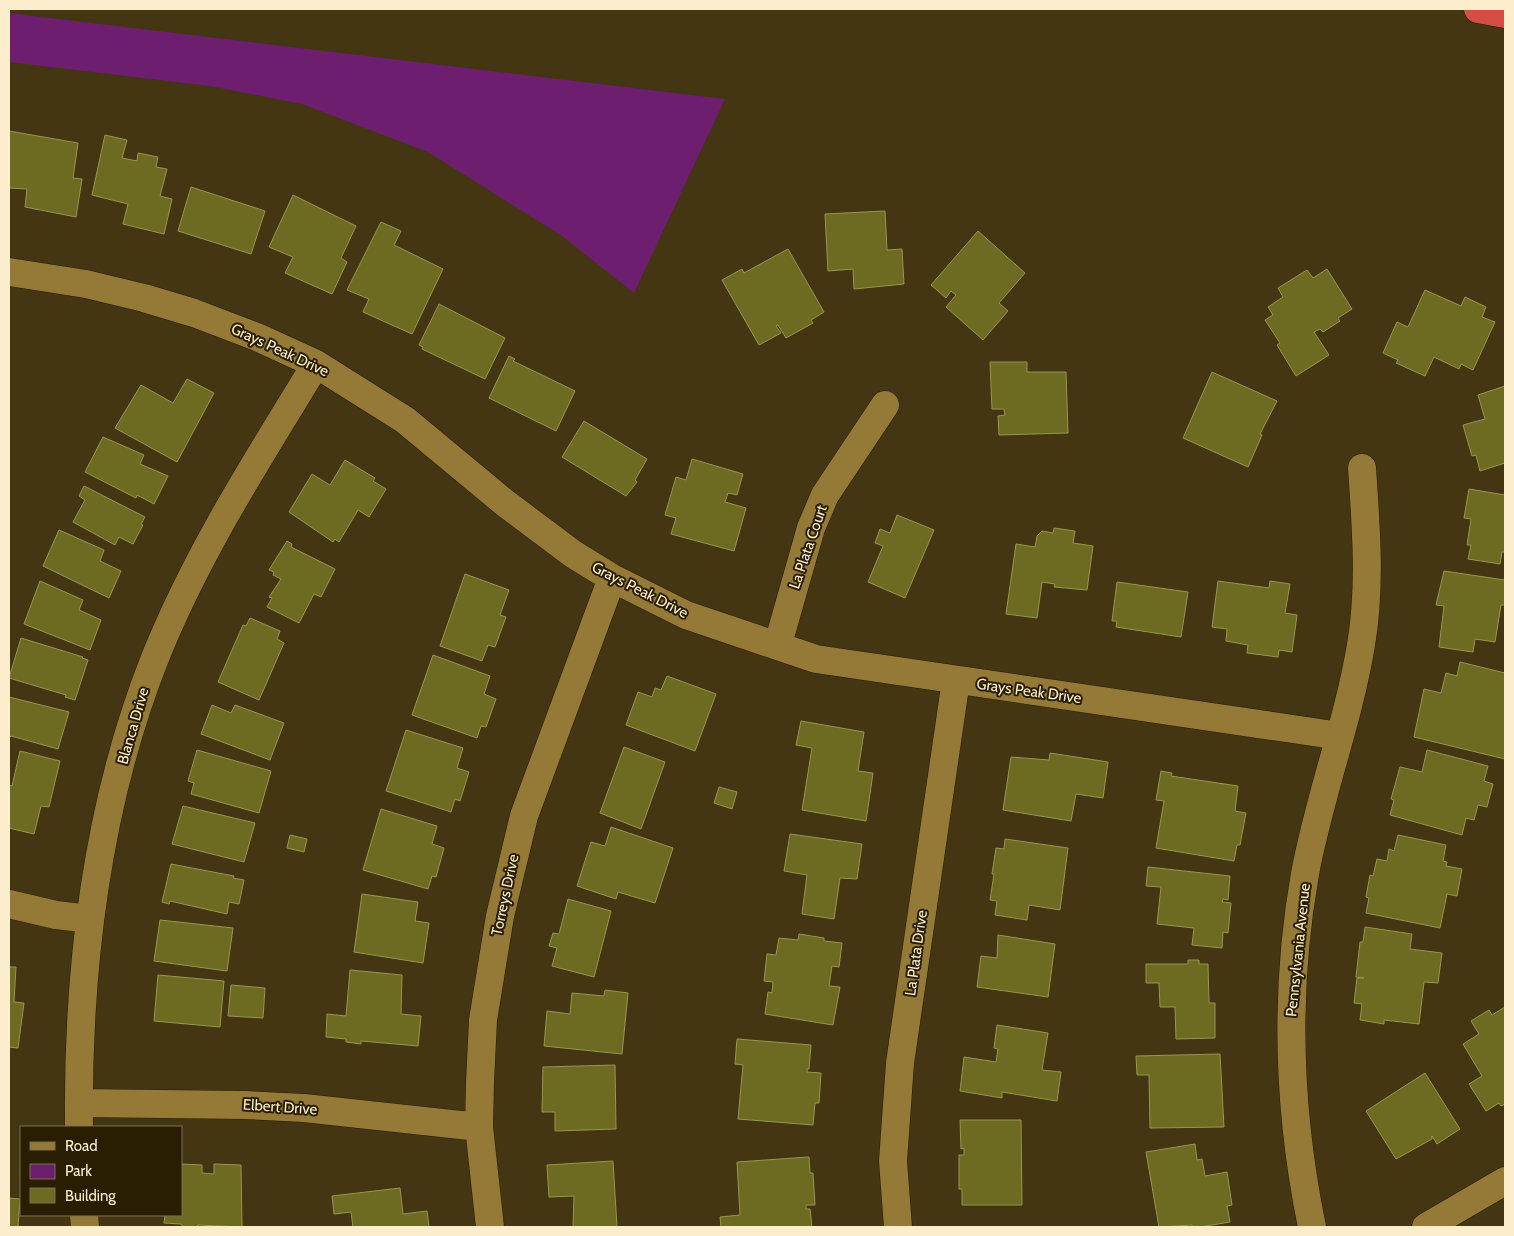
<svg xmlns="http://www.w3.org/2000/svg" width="1514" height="1236" font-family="Cabin,sans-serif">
	<rect width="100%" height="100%" fill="#443612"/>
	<path fill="#6d1e6f" d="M 9,13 L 725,99 L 634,293 L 562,236 L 428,152 L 302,104 L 210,86 L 9,62 Z"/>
	<path fill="#6d6a21" stroke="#98964f" d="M 9,131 L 78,143 L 73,178 L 82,179 L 76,217 L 25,207 L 27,189 L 9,188 Z
		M 105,135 L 127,140 L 122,158 L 137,161 L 138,153 L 158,157 L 156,167 L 167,169 L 160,196 L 172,199 L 164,234 L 123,224 L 128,204 L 92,195 Z
		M 191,187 L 265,211 L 251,254 L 178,231 Z
		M 293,195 L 356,226 L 341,258 L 347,262 L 332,294 L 285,273 L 293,257 L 269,247 Z
		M 885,211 L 887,250 L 902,249 L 904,284 L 854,289 L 853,269 L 828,271 L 825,214 Z
		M 381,222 L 401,231 L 394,245 L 443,269 L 412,334 L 363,312 L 369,299 L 347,290 Z
		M 978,231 L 1025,273 L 999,303 L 1008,311 L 983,340 L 946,307 L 956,295 L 951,291 L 946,298 L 931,285 Z
		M 788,249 L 824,312 L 811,320 L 813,323 L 786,338 L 778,325 L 776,326 L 781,333 L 759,345 L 722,280 L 742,269 L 744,273 Z
		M 1327,269 L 1352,309 L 1338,318 L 1340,321 L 1323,332 L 1320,329 L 1314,332 L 1329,355 L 1296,376 L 1277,345 L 1280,343 L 1265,320 L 1273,315 L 1268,307 L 1283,297 L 1278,288 L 1307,270 L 1313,278 Z
		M 1425,290 L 1461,306 L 1465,297 L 1486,307 L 1482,317 L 1495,322 L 1473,370 L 1461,364 L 1459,369 L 1434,357 L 1425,376 L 1396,363 L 1398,360 L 1383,353 L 1397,322 L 1408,327 Z
		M 439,304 L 505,338 L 485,379 L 422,349 L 423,347 L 419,345 Z
		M 509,356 L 515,359 L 513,361 L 575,391 L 556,431 L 489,398 Z
		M 990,362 L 1027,362 L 1027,372 L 1066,372 L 1068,433 L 999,435 L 998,416 L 1005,415 L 1004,409 L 992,409 Z
		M 1212,372 L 1277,401 L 1260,434 L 1262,435 L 1248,467 L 1183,438 Z
		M 187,379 L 214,393 L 177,462 L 115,428 L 141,385 L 173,403 Z
		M 1505,386 L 1505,463 L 1480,471 L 1476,455 L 1472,456 L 1463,425 L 1485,419 L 1478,395 Z
		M 584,421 L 647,459 L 635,480 L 637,482 L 626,496 L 562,457 Z
		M 103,437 L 144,455 L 140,464 L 168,476 L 154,504 L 137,495 L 136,498 L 85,472 Z
		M 692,459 L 743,474 L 737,495 L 728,493 L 725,502 L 746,508 L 734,551 L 671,534 L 676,518 L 665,515 L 676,477 L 686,480 Z
		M 345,460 L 375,478 L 373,481 L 386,489 L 369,517 L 358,510 L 339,542 L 335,539 L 333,542 L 289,512 L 312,474 L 330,485 Z
		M 84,486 L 145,517 L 141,524 L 143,525 L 133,544 L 119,537 L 115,545 L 73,522 L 85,500 L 79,496 Z
		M 1469,489 L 1505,495 L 1505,552 L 1502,552 L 1500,564 L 1468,559 L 1471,545 L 1467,545 L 1471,519 L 1464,518 Z
		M 897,515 L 934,530 L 905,598 L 868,582 L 883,546 L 875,543 L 880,529 L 890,533 Z
		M 1054,528 L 1075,531 L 1073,543 L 1093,546 L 1087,590 L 1054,587 L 1055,584 L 1042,582 L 1037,618 L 1006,614 L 1016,544 L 1035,547 L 1037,536 L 1042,531 L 1053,533 Z
		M 59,530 L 104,550 L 100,561 L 121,571 L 109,598 L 43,566 Z
		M 287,541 L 292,544 L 291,547 L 335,569 L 321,597 L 314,594 L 299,623 L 267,607 L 272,598 L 269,597 L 281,579 L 273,575 L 274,572 L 269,570 Z
		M 1444,571 L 1505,580 L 1505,605 L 1501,605 L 1495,642 L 1475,639 L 1473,652 L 1439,647 L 1444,606 L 1436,605 Z
		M 465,574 L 509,590 L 500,615 L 506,617 L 495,647 L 488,645 L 482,661 L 440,646 Z
		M 40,581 L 83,600 L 79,610 L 101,620 L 90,650 L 24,624 Z
		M 1218,581 L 1269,588 L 1270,581 L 1290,584 L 1285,613 L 1297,615 L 1292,652 L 1279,650 L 1278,657 L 1247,653 L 1248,645 L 1226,641 L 1227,629 L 1212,627 Z
		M 1117,582 L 1188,592 L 1181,637 L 1116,627 L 1117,621 L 1112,621 Z
		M 250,618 L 280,631 L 277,639 L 284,643 L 259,700 L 218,682 L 243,625 L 246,626 Z
		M 21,638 L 83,657 L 82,658 L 88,660 L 75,700 L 65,697 L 66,695 L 9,678 Z
		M 433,655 L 490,676 L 484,694 L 496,699 L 486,727 L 481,726 L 477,738 L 412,715 Z
		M 1460,662 L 1505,673 L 1505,759 L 1414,737 L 1424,689 L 1441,693 L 1446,673 L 1457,676 Z
		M 667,676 L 716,694 L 695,751 L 626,725 L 638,692 L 652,697 L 655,688 L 661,690 Z
		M 9,697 L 69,712 L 58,749 L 11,736 L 9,738 Z
		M 212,705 L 231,713 L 235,705 L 284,723 L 270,760 L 201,734 Z
		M 801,721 L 864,732 L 858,771 L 873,773 L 866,821 L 802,810 L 812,748 L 796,745 Z
		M 406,730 L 463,748 L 457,768 L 469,772 L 460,801 L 455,799 L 451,812 L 386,791 Z
		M 624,747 L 665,762 L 641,829 L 600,813 Z
		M 197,750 L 271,771 L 259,813 L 191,794 L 194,783 L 188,781 Z
		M 1427,750 L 1488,766 L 1484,781 L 1493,784 L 1487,807 L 1478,805 L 1474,820 L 1466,818 L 1462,835 L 1390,815 L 1394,800 L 1391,799 L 1400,767 L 1422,772 Z
		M 20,751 L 60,761 L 49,807 L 41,806 L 34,834 L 9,828 L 9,785 L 12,786 Z
		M 1050,753 L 1108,762 L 1103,798 L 1076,794 L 1071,821 L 1003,810 L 1011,757 L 1049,760 Z
		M 1161,771 L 1172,773 L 1171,776 L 1238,786 L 1235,811 L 1246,813 L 1240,845 L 1237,845 L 1234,861 L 1156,848 L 1164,801 L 1156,800 Z
		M 719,787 L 737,792 L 732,809 L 714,803 Z
		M 183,806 L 255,823 L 244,862 L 172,844 Z
		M 381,809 L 437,826 L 432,844 L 444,848 L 436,877 L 432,876 L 428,889 L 363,870 Z
		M 611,827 L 673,848 L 655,903 L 618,892 L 616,899 L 577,886 L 591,842 L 605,846 Z
		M 790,834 L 862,844 L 857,879 L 840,878 L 834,919 L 802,914 L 807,875 L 784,871 Z
		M 290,835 L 307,839 L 304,852 L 287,848 Z
		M 1398,835 L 1446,845 L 1443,861 L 1447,862 L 1446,866 L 1462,869 L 1457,896 L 1447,894 L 1440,928 L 1366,913 L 1369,898 L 1366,897 L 1370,875 L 1373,876 L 1377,859 L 1387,861 L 1389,849 L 1394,851 Z
		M 1005,839 L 1068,848 L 1060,910 L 1029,905 L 1027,920 L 995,915 L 997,901 L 990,900 L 994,874 L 992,874 L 996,848 L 1004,849 Z
		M 171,864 L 234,876 L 233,878 L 244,880 L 239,904 L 229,902 L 227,914 L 170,901 L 169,904 L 162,902 Z
		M 1148,867 L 1230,876 L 1228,900 L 1223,899 L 1222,902 L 1231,903 L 1228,933 L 1223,932 L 1222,948 L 1192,945 L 1194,928 L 1157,924 L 1161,887 L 1146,886 Z
		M 362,894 L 418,902 L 415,921 L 429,923 L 423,963 L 354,952 Z
		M 568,899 L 611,911 L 594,977 L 552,966 L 557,948 L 549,946 L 553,933 L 559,934 Z
		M 160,920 L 233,928 L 227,971 L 154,961 Z
		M 1365,927 L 1412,934 L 1410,949 L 1442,953 L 1438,983 L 1424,982 L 1419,1024 L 1384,1020 L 1384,1024 L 1360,1020 L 1362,1004 L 1354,1003 L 1357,978 L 1364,978 L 1356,977 L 1360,942 L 1363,942 Z
		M 799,934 L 824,938 L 824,941 L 842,943 L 839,967 L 832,966 L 829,986 L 840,987 L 833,1025 L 765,1014 L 768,992 L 772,993 L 773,982 L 764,981 L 767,954 L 776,955 L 779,938 L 798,940 Z
		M 998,935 L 1055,944 L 1048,997 L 977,987 L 981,956 L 997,958 Z
		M 1188,960 L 1199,960 L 1199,964 L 1208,964 L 1209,1003 L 1215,1003 L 1215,1038 L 1176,1039 L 1175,1007 L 1160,1007 L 1159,983 L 1146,983 L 1146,964 L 1188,964 Z
		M 9,967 L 16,967 L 14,1002 L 24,1003 L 18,1048 L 9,1047 Z
		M 350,970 L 402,975 L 401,1014 L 421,1016 L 418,1046 L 361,1041 L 361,1044 L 346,1042 L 346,1039 L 326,1037 L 327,1014 L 346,1016 Z
		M 158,975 L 224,981 L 220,1027 L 154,1021 Z
		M 231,985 L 265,988 L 263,1018 L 228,1016 Z
		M 605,990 L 628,993 L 622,1054 L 544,1046 L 547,1011 L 570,1014 L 572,993 L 604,996 Z
		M 1505,1007 L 1505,1104 L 1501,1106 L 1499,1103 L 1486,1111 L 1469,1084 L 1482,1076 L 1463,1044 L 1479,1034 L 1471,1021 L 1489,1010 L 1492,1015 Z
		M 997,1025 L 1048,1033 L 1042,1070 L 1061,1072 L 1057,1101 L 1002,1092 L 1002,1098 L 960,1091 L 964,1057 L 996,1062 L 998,1049 L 994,1048 Z
		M 737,1039 L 811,1045 L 809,1069 L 807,1069 L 807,1072 L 821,1073 L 819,1103 L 815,1103 L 813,1125 L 738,1119 L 743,1065 L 735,1064 Z
		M 1220,1054 L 1224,1127 L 1150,1128 L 1149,1075 L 1137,1075 L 1136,1056 Z
		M 615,1065 L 616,1129 L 555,1131 L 555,1112 L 542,1112 L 543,1067 Z
		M 1425,1073 L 1460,1129 L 1437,1144 L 1432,1136 L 1432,1139 L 1396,1159 L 1366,1111 Z
		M 960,1120 L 1021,1120 L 1022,1205 L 962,1205 L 962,1189 L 959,1189 L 959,1155 L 964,1155 L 964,1148 L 961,1149 Z
		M 1195,1144 L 1197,1160 L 1202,1159 L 1205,1176 L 1227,1172 L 1232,1205 L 1227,1206 L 1230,1222 L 1200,1227 L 1192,1227 L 1192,1225 L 1159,1227 L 1146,1152 Z
		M 809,1157 L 810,1173 L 813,1173 L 815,1205 L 806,1205 L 806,1209 L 810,1209 L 812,1227 L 721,1227 L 720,1217 L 740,1215 L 737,1162 Z
		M 613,1161 L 617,1227 L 573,1227 L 574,1196 L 549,1197 L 547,1165 Z
		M 181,1164 L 202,1165 L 202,1173 L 214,1174 L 214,1164 L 241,1165 L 242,1227 L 198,1225 L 196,1227 L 183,1227 L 181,1224 L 164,1223 L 165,1215 L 181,1215 Z
		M 400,1188 L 403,1214 L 427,1211 L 429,1227 L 353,1227 L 351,1212 L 334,1214 L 332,1196 Z
		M 9,1198 L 20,1199 L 18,1227 L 9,1227 Z"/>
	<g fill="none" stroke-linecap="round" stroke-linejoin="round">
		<g stroke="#271e09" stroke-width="29">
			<path id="minor" d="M 9,272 L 86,284 L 144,298 L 194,313 L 257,337 L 316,364 L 405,420 L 505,503 L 573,554 L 612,578 L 686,615 L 816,659 L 1340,736
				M 778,644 L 811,528 L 825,495 L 885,405
				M 9,904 L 56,915 L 90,919
				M 79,1103 L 245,1105 L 304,1108 L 479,1127
				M 79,1127 C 77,970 97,804 155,658 C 197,553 258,459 316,364
				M 84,1215 L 85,1227
				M 490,1227 L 479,1127 L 480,1082 L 483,1020 L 500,916 L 524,816 L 612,578
				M 898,1227 L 893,1161 L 900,1063 L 956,680
				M 1312,1227 C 1288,1110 1284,992 1305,874 C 1319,797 1348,723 1361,645 C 1371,586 1366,527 1362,468
				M 1426,1227 L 1505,1181"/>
		</g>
		<g stroke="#271e09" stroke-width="29">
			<path id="highway" d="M 1478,9 L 1505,14"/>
		</g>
		<use href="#minor" stroke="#957936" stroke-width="28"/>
		<use href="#highway" stroke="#d44e46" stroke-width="28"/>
	</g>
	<g text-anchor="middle" stroke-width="4" stroke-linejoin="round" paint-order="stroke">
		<g font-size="15" fill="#fceecc" stroke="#291d02">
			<text transform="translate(280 350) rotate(25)" y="5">Grays Peak Drive</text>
			<text transform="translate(808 547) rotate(-71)" y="5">La Plata Court</text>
			<text transform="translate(640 590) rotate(27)" y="5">Grays Peak Drive</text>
			<text transform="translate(1029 691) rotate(8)" y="5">Grays Peak Drive</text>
			<text transform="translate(133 726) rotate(-74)" y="5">Blanca Drive</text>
			<text transform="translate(505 895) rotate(-78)" y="5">Torreys Drive</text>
			<text transform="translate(1298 950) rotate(-84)" y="5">Pennsylvania Avenue</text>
			<text transform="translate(916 953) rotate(-82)" y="5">La Plata Drive</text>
			<text transform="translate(280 1107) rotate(4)" y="5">Elbert Drive</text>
		</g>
	</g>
	<rect width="1514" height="1236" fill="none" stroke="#fceecc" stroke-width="20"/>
	<rect x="20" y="1126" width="162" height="90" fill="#291d02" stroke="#7d7153"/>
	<rect x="30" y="1142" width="25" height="8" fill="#957936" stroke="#7d7153"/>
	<text x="65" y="1151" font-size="15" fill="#fceecc">Road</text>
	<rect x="30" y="1164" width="25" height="15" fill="#6d1e6f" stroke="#7d7153"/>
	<text x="65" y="1176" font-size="15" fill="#fceecc">Park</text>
	<rect x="30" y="1188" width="25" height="15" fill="#6d6a21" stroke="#7d7153"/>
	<text x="65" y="1201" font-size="15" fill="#fceecc">Building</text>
</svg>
